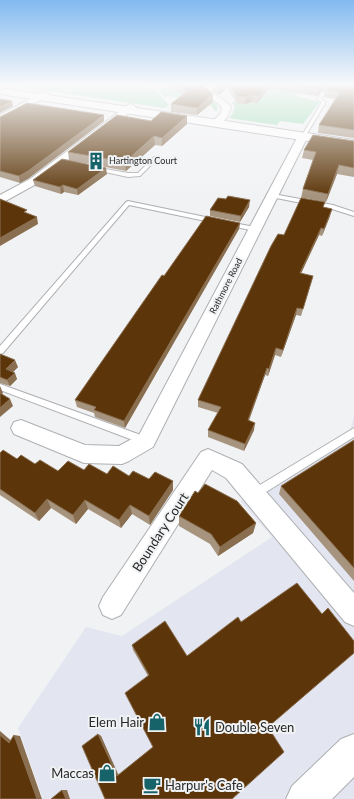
<svg xmlns="http://www.w3.org/2000/svg" width="354" height="799" font-family="Lato,sans-serif">
	<rect width="100%" height="100%" fill="#f1f2f4"/>
	<path fill="#e3e6f0" d="M 354,416 L 354,799 L 43,799 L 18,728 L 86,627 L 122,636 L 272,537 L 240,501 L 350,431 Z"/>
	<path fill="#9adbb2" d="M 6,85 L 146,85 L 149,88 L 154,89 L 169,105 L 165,108 Z
		M 277,85 L 305,85 L 296,96 L 320,102 L 303,124 L 280,121 L 277,125 L 229,118 L 233,113 L 235,106 L 232,103 L 234,101 C 245,105 261,105 266,91 Z
		M 171,87 L 212,101 L 216,104 L 218,108 L 216,112 L 209,103 L 168,96 L 165,98 L 157,89 Z"/>
	<g fill="none" stroke-linecap="round" stroke-linejoin="round">
		<g stroke="#aeafb2" stroke-width="2">
			<path id="service" d="M 322,92 L 325,93 L 321,99 L 326,102 L 305,137 L 301,137 L 322,102 L 317,99 Z
				M 154,157 L 157,159 L 140,176 L 128,177 L 91,169 L 94,167 L 128,173 L 138,173 Z
				M 273,194 L 333,205 L 354,212 L 354,216 L 332,209 L 271,197 L 270,196 Z
				M 128,201 L 215,219 L 218,221 L 215,223 L 129,205 L 3,353 L 0,354 L 0,346 L 126,202 Z
				M 228,222 L 255,227 L 258,229 L 255,231 L 226,225 L 226,223 Z
				M 0,384 L 149,438 L 151,441 L 149,444 L 146,445 L 0,390 Z
				M 354,428 L 354,437 L 258,497 L 254,499 L 250,497 L 249,494 L 250,491 Z"/>
		</g>
		<g stroke="#aeafb2" stroke-width="2">
			<path id="minor" d="M 208,85 L 217,85 L 211,91 L 231,106 C 230,114 225,123 216,126 L 211,123 L 221,113 L 222,107 L 203,92 L 204,88 Z
				M 45,91 L 49,94 L 48,96 L 0,122 L 0,115 Z
				M 131,104 L 136,107 L 134,109 L 38,183 L 0,204 L 0,195 L 30,179 L 128,105 Z
				M 303,133 L 308,136 L 153,447 L 129,461 L 122,464 L 84,463 L 14,434 L 11,428 L 14,422 L 21,420 L 85,445 L 119,446 L 139,435 L 298,136 Z
				M 208,449 L 242,464 L 354,593 L 354,626 L 345,622 L 226,478 L 212,470 L 121,615 L 112,619 L 103,615 L 99,606 L 103,597 L 201,452 Z"/>
		</g>
		<g stroke="#aeafb2" stroke-width="2">
			<path id="tertiary" d="M 354,734 L 354,777 L 332,799 L 286,799 L 292,786 L 341,739 Z"/>
		</g>
		<g stroke="#aeafb2" stroke-width="2">
			<path id="primary" d="M 0,88 L 354,140 L 354,148 L 0,94 Z"/>
		</g>
		<use href="#service" fill="#fff" fill-rule="evenodd"/>
		<use href="#minor" fill="#fff" fill-rule="evenodd"/>
		<use href="#tertiary" fill="#fff" fill-rule="evenodd"/>
		<use href="#primary" fill="#fff" fill-rule="evenodd"/>
	</g>
	<path fill="#a6947f" d="M 167,85 L 206,85 L 204,86 L 213,94 L 213,102 L 197,115 L 171,112 L 171,104 L 183,95 Z
		M 214,85 L 354,85 L 354,138 L 318,133 L 319,125 L 336,99 L 324,97 L 325,92 L 322,91 L 317,96 L 269,89 L 257,103 L 252,102 L 245,104 L 237,103 L 227,88 L 219,95 L 213,91 Z
		M 104,115 L 104,121 L 29,178 L 20,183 L 0,177 L 0,117 Z
		M 187,116 L 187,124 L 162,146 L 155,145 L 126,171 L 79,162 L 107,174 L 78,195 L 64,192 L 61,194 L 35,186 L 33,180 L 69,160 L 68,152 L 151,121 Z
		M 354,141 L 354,177 L 337,174 L 326,202 L 305,198 L 323,208 L 330,216 L 322,236 L 319,235 L 301,273 L 313,276 L 301,316 L 296,315 L 281,357 L 275,355 L 268,376 L 265,375 L 249,421 L 254,430 L 244,451 L 208,437 L 208,430 L 218,413 L 198,407 L 198,400 L 284,235 L 301,198 L 303,189 L 313,160 L 302,158 L 304,150 Z
		M 226,199 L 249,207 L 240,222 L 210,216 L 210,210 Z
		M 240,223 L 239,229 L 125,428 L 95,417 L 94,413 L 77,407 L 75,400 L 164,276 Z
		M 0,354 L 18,367 L 13,372 L 17,379 L 10,386 L 0,383 Z
		M 354,440 L 354,581 L 279,494 L 281,486 Z
		M 0,453 L 17,459 L 58,471 L 84,470 L 107,474 L 129,476 L 149,479 L 173,481 L 173,490 L 150,525 L 132,514 L 121,528 L 88,509 L 76,524 L 51,508 L 39,521 L 0,495 Z
		M 179,516 L 256,523 L 253,533 L 218,556 L 210,544 L 179,526 Z
		M 132,645 L 187,656 L 268,727 L 105,799 L 98,734 L 101,736 L 118,775 L 153,747 L 148,676 L 133,650 Z"/>
	<path fill="#896e50" d="M 224,85 L 228,85 L 227,88 L 219,95 L 220,88 Z
		M 268,85 L 270,85 L 269,89 L 257,103 L 258,96 Z
		M 323,85 L 324,85 L 322,91 L 317,96 L 319,89 Z
		M 213,94 L 213,102 L 197,115 L 197,108 Z
		M 253,95 L 252,102 L 245,104 L 245,97 Z
		M 12,101 L 13,106 L 0,113 L 0,107 Z
		M 104,115 L 104,121 L 29,178 L 20,183 L 19,176 Z
		M 187,116 L 187,124 L 162,146 L 162,138 Z
		M 154,136 L 155,145 L 126,171 L 125,162 Z
		M 339,165 L 337,174 L 326,202 L 328,194 Z
		M 106,168 L 107,174 L 78,195 L 77,189 Z
		M 63,185 L 64,192 L 61,194 L 60,187 Z
		M 250,200 L 249,207 L 240,222 L 241,216 Z
		M 332,209 L 330,216 L 322,236 L 324,229 Z
		M 37,217 L 38,224 L 0,246 L 0,238 Z
		M 240,223 L 239,229 L 125,428 L 124,421 Z
		M 321,228 L 319,235 L 298,280 L 300,273 Z
		M 297,308 L 296,315 L 281,357 L 283,350 Z
		M 276,348 L 275,355 L 268,376 L 269,369 Z
		M 15,360 L 18,367 L 9,376 L 6,369 Z
		M 267,368 L 265,375 L 246,427 L 248,420 Z
		M 15,373 L 17,379 L 10,386 L 7,380 Z
		M 0,386 L 3,393 L 0,396 Z
		M 10,399 L 13,406 L 0,417 L 0,408 Z
		M 255,423 L 254,430 L 244,451 L 245,444 Z
		M 173,481 L 173,490 L 150,525 L 149,516 Z
		M 47,499 L 51,508 L 39,521 L 35,513 Z
		M 85,500 L 88,509 L 76,524 L 73,515 Z
		M 130,505 L 132,514 L 121,528 L 119,520 Z
		M 256,523 L 253,533 L 218,556 L 220,547 Z
		M 0,731 L 15,744 L 9,743 L 0,735 Z
		M 98,734 L 101,736 L 119,776 L 117,776 Z
		M 14,735 L 20,736 L 42,799 L 37,799 Z
		M 62,790 L 67,790 L 70,799 L 66,799 Z"/>
	<path fill="#5c360a" stroke="#896e50" d="M 178,85 L 202,85 L 213,94 L 197,108 L 171,104 L 187,91 Z
		M 215,85 L 224,85 L 220,88 Z
		M 230,85 L 268,85 L 258,96 L 253,95 L 245,97 L 237,96 Z
		M 288,85 L 323,85 L 319,89 Z
		M 326,85 L 354,85 L 354,130 L 319,125 L 340,92 L 326,90 L 328,85 Z
		M 0,99 L 12,101 L 0,107 Z
		M 27,103 L 104,115 L 28,171 L 19,176 L 0,171 L 0,117 Z
		M 161,112 L 187,116 L 162,138 L 154,136 L 125,162 L 68,152 L 117,115 L 151,121 Z
		M 313,135 L 354,141 L 354,168 L 339,165 L 328,194 L 303,189 L 316,152 L 304,150 Z
		M 62,159 L 106,168 L 77,189 L 63,185 L 60,187 L 33,180 Z
		M 228,196 L 250,200 L 241,216 L 210,210 L 218,198 L 226,199 Z
		M 301,198 L 325,202 L 323,207 L 332,209 L 324,229 L 321,228 L 300,273 L 313,276 L 303,309 L 297,308 L 283,350 L 276,348 L 269,369 L 267,368 L 248,420 L 255,423 L 245,444 L 208,430 L 221,407 L 198,400 L 271,246 L 278,234 L 284,235 Z
		M 0,199 L 27,210 L 24,212 L 37,217 L 0,238 Z
		M 206,216 L 240,223 L 124,421 L 94,410 L 96,407 L 75,400 L 162,275 L 164,276 Z
		M 0,354 L 15,360 L 6,369 L 15,373 L 7,380 L 0,377 Z
		M 0,393 L 10,399 L 0,408 Z
		M 354,440 L 354,568 L 281,486 Z
		M 3,450 L 17,459 L 21,455 L 35,464 L 40,460 L 58,471 L 68,461 L 84,470 L 89,464 L 107,474 L 113,466 L 129,476 L 133,471 L 149,479 L 155,472 L 173,481 L 149,516 L 130,505 L 119,520 L 85,500 L 73,515 L 47,499 L 35,513 L 0,489 L 0,453 Z
		M 205,484 L 237,501 L 256,523 L 220,547 L 211,534 L 179,516 L 195,491 L 198,493 Z
		M 297,583 L 322,614 L 328,608 L 354,641 L 354,653 L 268,727 L 284,752 L 232,799 L 105,799 L 82,746 L 98,734 L 117,776 L 153,747 L 125,693 L 149,675 L 132,645 L 165,621 L 187,656 L 238,617 L 241,622 Z
		M 0,735 L 9,743 L 14,735 L 37,799 L 0,799 Z
		M 62,790 L 66,799 L 51,799 Z"/>
	<linearGradient id="sky" x2="0" y2="1"><stop stop-color="#82baf0"/><stop offset="0.43" stop-color="#f9f9fa"/><stop offset="1" stop-color="#f9f9fa" stop-opacity="0"/></linearGradient>
	<rect width="354" height="197" fill="url(#sky)"/>
	<defs>
		<g id="building-bare" transform="scale(1.38)"><path d="M-4-6H4V6H1V3H-1V6H-4ZM-2.5-4.3h1.7v1.8h-1.7ZM.8-4.3h1.7v1.8H.8ZM-2.5-1h1.7V.8h-1.7ZM.8-1h1.7V.8H.8Z" fill="#166469" stroke="#f1f2f4" stroke-width="2.5" paint-order="stroke"/></g>
		<g id="shop-bare" transform="scale(1.38)"><path d="M-5-2.5h2.3a2.7 3.5 0 0 1 5.4 0H5L5.5 6h-11ZM-1.5-2.5h3a1.5 2.3 0 0 0-3 0Z" fill="#166469" stroke="#f1f2f4" stroke-width="2.5" paint-order="stroke"/></g>
		<g id="restaurant-bare" transform="scale(1.38)"><path d="M-5-6h1v4h1v-4h1v4h1v-4h1v5L-1.5 .5V6h-2V.5L-5-1ZM5-6V6H3V1.5H1.5Q1.5-4 5-6Z" fill="#166469" stroke="#f1f2f4" stroke-width="2.5" paint-order="stroke"/></g>
		<g id="cafe-bare" transform="scale(1.38)"><path d="M-5.5-4.5H6V0H3Q3 3.5 0 3.5H-2.5Q-5.5 3.5-5.5 0ZM3-3.2v2h1.7v-2ZM-6 4.5H4V6H-6Z" fill="#166469" stroke="#f1f2f4" stroke-width="2.5" paint-order="stroke"/></g>
	</defs>
	<g fill-rule="evenodd">
		<use href="#building-bare" x="96" y="161"/>
		<use href="#shop-bare" x="157" y="722"/>
		<use href="#restaurant-bare" x="202" y="727"/>
		<use href="#shop-bare" x="107" y="773"/>
		<use href="#cafe-bare" x="152" y="785"/>
	</g>
	<g text-anchor="middle" stroke-width="4" stroke-linejoin="round" paint-order="stroke">
		<g font-size="9" fill="#272828" stroke="#f1f2f4" text-anchor="start">
			<text x="109" y="164">Hartington Court</text>
		</g>
		<g font-size="9" fill="#272828" stroke="#f1f2f4">
			<text transform="translate(226 286) rotate(-63)" y="3">Rathmore Road</text>
		</g>
		<g font-size="13" fill="#272828" stroke="#f1f2f4">
			<text transform="translate(160 532) rotate(-57)" y="5">Boundary Court</text>
		</g>
		<g font-size="13" fill="#272828" stroke="#f1f2f4" text-anchor="end">
			<text x="144" y="727">Elem Hair</text>
			<text x="215" y="732" text-anchor="start">Double Seven</text>
			<text x="94" y="778">Maccas</text>
			<text x="165" y="790" text-anchor="start">Harpur's Cafe</text>
		</g>
	</g>
</svg>
